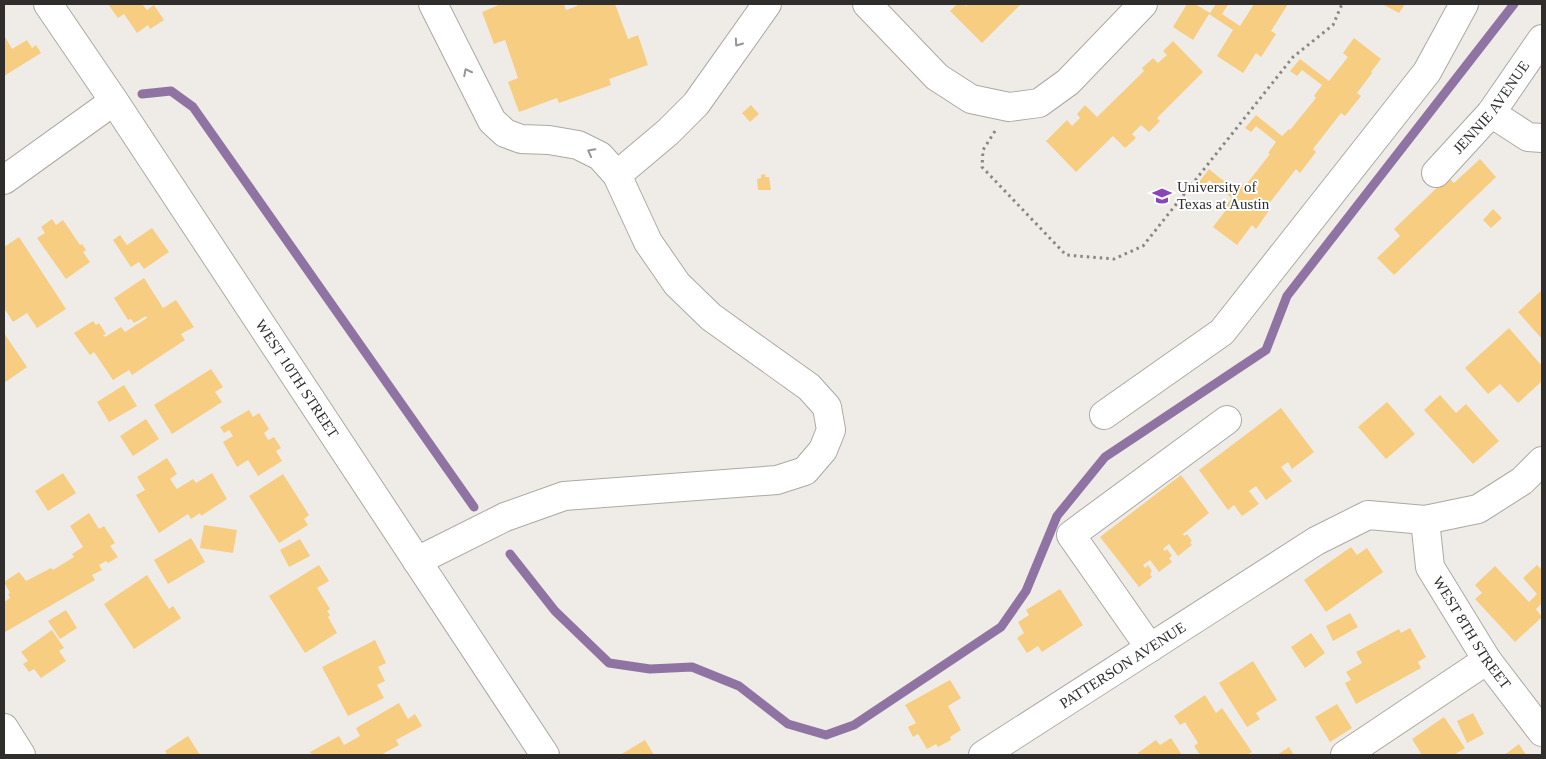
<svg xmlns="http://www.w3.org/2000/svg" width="1546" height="759" font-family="Georgia,serif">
	<rect width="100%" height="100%" fill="#efece7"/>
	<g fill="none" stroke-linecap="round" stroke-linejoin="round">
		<path stroke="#8f73a3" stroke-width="9" d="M 142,94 L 171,91 L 193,107 L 474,507
			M 510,554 L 555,611 L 609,663 L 650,669 L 692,667 L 739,686 L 788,724 L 826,735 L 854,725 L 1001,627 L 1026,591 L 1057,516 L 1105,457 L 1266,350 L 1287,296 L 1514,4"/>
	</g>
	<path fill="#f7cd81" d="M 108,4 L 142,4 L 147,10 L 154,5 L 164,20 L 150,29 L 148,25 L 137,33 L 124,14 L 118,18 Z
		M 501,4 L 564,4 L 566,10 L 577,6 L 578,4 L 615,4 L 628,39 L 638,35 L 648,65 L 609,79 L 611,85 L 559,103 L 557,98 L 519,112 L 508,82 L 518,78 L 505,40 L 494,44 L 482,12 Z
		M 957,4 L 963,4 L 966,6 L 968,4 L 1021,4 L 982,43 L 950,11 Z
		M 1187,4 L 1195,4 L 1210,13 L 1216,4 L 1226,4 L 1228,5 L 1222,14 L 1240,26 L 1254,4 L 1288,4 L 1271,31 L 1276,34 L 1261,57 L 1256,53 L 1243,73 L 1217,56 L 1233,30 L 1209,14 L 1193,40 L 1173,27 Z
		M 1382,4 L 1405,4 L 1399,13 Z
		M 4,35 L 12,49 L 27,40 L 32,48 L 36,45 L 41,53 L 4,76 Z
		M 1354,38 L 1381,59 L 1371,72 L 1372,73 L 1357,93 L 1361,96 L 1345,116 L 1341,113 L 1313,149 L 1316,152 L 1300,173 L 1296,169 L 1267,206 L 1270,209 L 1256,229 L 1252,225 L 1237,245 L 1213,227 L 1226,210 L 1224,208 L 1232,198 L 1209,180 L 1204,186 L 1199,182 L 1209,169 L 1237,192 L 1243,184 L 1245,186 L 1270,154 L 1268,153 L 1276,142 L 1256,126 L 1251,132 L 1245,128 L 1256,115 L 1282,136 L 1289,129 L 1290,130 L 1316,98 L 1314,96 L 1322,85 L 1302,70 L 1297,76 L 1290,71 L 1300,59 L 1329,81 L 1348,57 L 1343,53 Z
		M 1173,41 L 1203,72 L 1157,118 L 1160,121 L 1149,132 L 1141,125 L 1132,134 L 1136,138 L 1125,148 L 1113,136 L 1076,172 L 1046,141 L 1067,120 L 1072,126 L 1080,118 L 1077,114 L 1085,105 L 1097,117 L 1144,71 L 1142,68 L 1153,58 L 1158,63 L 1167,55 L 1163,51 Z
		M 751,105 L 759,114 L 750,122 L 742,113 Z
		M 1480,159 L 1496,177 L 1394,275 L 1377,258 L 1400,236 L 1394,229 L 1448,177 L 1454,183 Z
		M 765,174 L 765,177 L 769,177 L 771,190 L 758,190 L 757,179 L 761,178 L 761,175 Z
		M 1493,209 L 1502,218 L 1491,228 L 1483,220 Z
		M 52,219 L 56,225 L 63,220 L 80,245 L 82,244 L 86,250 L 83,252 L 90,262 L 66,279 L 37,238 L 45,233 L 41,227 Z
		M 152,228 L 169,252 L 144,269 L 139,262 L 131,267 L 113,240 L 120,235 L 127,245 Z
		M 19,237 L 66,309 L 37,328 L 27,313 L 13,322 L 4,308 L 4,247 Z
		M 144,278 L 163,308 L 176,300 L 194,327 L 181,334 L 185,340 L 132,375 L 129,370 L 113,380 L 94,352 L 90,355 L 74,333 L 93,321 L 96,325 L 99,323 L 106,334 L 103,335 L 105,337 L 121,327 L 125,332 L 147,318 L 146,316 L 134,323 L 131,319 L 128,320 L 114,298 Z
		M 1542,290 L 1542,339 L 1518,312 Z
		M 1509,328 L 1542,366 L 1542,381 L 1518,403 L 1500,384 L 1488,394 L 1465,368 Z
		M 4,333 L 27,367 L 4,383 Z
		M 211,369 L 223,387 L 215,392 L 222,402 L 172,434 L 154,405 Z
		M 124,385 L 137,406 L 109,422 L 97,402 Z
		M 1440,395 L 1456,413 L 1466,404 L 1499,441 L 1473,464 L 1424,410 Z
		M 1387,402 L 1415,434 L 1386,459 L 1358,427 Z
		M 1281,408 L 1314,452 L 1292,469 L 1288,462 L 1281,467 L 1292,481 L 1266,500 L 1256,486 L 1249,491 L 1259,504 L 1242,516 L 1234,505 L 1228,510 L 1199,470 Z
		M 249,410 L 253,417 L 259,413 L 269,429 L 264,433 L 268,440 L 274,437 L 281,448 L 276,451 L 282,461 L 258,476 L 248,460 L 237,467 L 223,442 L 233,436 L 229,430 L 224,433 L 220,427 Z
		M 146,419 L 159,439 L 133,456 L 120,436 Z
		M 167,458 L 177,474 L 170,479 L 177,489 L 193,479 L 196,483 L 212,473 L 227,499 L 201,516 L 200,513 L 191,519 L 188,514 L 159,533 L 136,495 L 145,490 L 137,477 Z
		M 63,473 L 76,493 L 48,511 L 35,491 Z
		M 283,474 L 309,515 L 304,519 L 308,525 L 279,543 L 249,496 Z
		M 1181,475 L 1209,513 L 1183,534 L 1184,536 L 1187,534 L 1192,541 L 1190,542 L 1192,545 L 1178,556 L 1169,544 L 1163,549 L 1165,551 L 1167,549 L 1172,556 L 1169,558 L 1172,562 L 1159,572 L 1150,560 L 1143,565 L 1145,568 L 1148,565 L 1152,571 L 1150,574 L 1152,577 L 1139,587 L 1100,537 Z
		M 89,513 L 99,529 L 104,526 L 115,543 L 110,546 L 118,557 L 108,563 L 106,561 L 99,565 L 102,570 L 92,575 L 95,580 L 5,632 L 4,630 L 4,602 L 10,598 L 8,594 L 10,593 L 4,582 L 19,572 L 26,581 L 51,568 L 53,570 L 74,557 L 72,554 L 83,547 L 70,526 Z
		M 204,525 L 237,530 L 233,553 L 200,548 Z
		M 191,538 L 205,562 L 168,584 L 154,560 Z
		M 300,539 L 310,556 L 289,567 L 280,550 Z
		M 1351,547 L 1357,555 L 1367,548 L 1383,572 L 1326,612 L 1304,580 Z
		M 319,565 L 329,581 L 317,588 L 330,609 L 327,611 L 330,615 L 328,617 L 337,633 L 305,653 L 269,596 Z
		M 1537,565 L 1542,570 L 1542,603 L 1536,609 L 1542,617 L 1515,642 L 1475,599 L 1482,593 L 1475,585 L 1495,566 L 1529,602 L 1537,594 L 1523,578 Z
		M 147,575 L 169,609 L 173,606 L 181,618 L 134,649 L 104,604 Z
		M 1060,589 L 1083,625 L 1042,652 L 1038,646 L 1027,653 L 1017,638 L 1024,633 L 1018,622 L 1029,615 L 1026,610 Z
		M 66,610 L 77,628 L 60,639 L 48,621 Z
		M 1350,613 L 1358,627 L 1333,641 L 1326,626 Z
		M 1410,628 L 1426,657 L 1418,662 L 1421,668 L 1356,704 L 1345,683 L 1351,680 L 1346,672 L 1362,663 L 1356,652 L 1399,629 L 1401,633 Z
		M 52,630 L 64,648 L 59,651 L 66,661 L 41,678 L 34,669 L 29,672 L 23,664 L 28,661 L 21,652 Z
		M 1311,633 L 1325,653 L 1305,668 L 1291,647 Z
		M 375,640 L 386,663 L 378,667 L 385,681 L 377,685 L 384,698 L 348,716 L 322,667 Z
		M 1253,661 L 1277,700 L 1256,713 L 1260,719 L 1247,727 L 1219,683 Z
		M 950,680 L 961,698 L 948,706 L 961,730 L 950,737 L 951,740 L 938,747 L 936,744 L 927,749 L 918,734 L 913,737 L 908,727 L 916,723 L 905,705 Z
		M 1205,695 L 1216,713 L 1222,708 L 1252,752 L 1247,755 L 1200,755 L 1194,746 L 1198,743 L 1185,722 L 1180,725 L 1174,716 Z
		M 399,703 L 408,719 L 415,714 L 422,726 L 396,740 L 399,745 L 381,755 L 312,755 L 310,752 L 339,736 L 344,745 L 360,736 L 356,728 Z
		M 1337,704 L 1352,728 L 1330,742 L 1315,717 Z
		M 1473,713 L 1484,734 L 1467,743 L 1457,721 Z
		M 1444,717 L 1465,748 L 1454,755 L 1422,755 L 1412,739 Z
		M 188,736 L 200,755 L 167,755 L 165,751 Z
		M 1171,738 L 1182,755 L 1139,755 L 1138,753 L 1156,740 L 1160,745 Z
		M 645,740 L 654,755 L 620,755 Z
		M 1519,744 L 1526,755 L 1503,755 L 1507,753 Z
		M 1289,747 L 1294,755 L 1277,755 Z"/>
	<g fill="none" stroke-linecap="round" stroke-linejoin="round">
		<g stroke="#aba9a4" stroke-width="30">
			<g id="minor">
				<path id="s1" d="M 48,4 L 114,101 L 545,755"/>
				<path d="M 433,4 L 492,121 L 505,133 L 521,139 L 549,140 L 578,145 L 600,156 L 617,175 L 668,132 L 696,104 L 767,4"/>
				<path d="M 867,4 L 937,77 L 971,99 L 1009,107 L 1039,103 L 1068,82 L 1143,4"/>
				<path d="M 1491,113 L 1528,137 L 1542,138"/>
				<path id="s2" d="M 1436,173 L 1491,113 L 1542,39"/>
				<path d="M 4,180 L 114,101"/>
				<path d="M 1104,415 L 1222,332 L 1427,72 L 1464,4"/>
				<path id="s3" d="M 1425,520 L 1430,567 L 1487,660 L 1542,732"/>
				<path d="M 417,561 L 505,517 L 564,496 L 777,480 L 805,471 L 823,450 L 831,430 L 827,407 L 809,387 L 711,317 L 677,284 L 648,242 L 617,175"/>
				<path d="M 1150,648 L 1071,535 L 1227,420"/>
				<path d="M 4,728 L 21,755"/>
				<path id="s4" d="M 983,755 L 1316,541 L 1368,515 L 1425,520 L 1478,509 L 1522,481 L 1542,461"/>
				<path d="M 1345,755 L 1487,660"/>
			</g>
		</g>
		<path stroke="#888683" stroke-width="3" stroke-dasharray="2.5 4" stroke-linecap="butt" d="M 995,131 L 983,150 L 982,167 L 1066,255 L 1114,259 L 1143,246 L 1293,57 L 1333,25 L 1342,4"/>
		<use href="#minor" stroke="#fff" stroke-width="28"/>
	</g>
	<defs><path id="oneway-chevron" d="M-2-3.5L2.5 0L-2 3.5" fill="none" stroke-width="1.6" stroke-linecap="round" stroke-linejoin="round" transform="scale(1.25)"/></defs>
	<g stroke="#979696">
		<use href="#oneway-chevron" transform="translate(738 43) rotate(125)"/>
		<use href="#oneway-chevron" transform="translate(467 72) rotate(-117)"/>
		<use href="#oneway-chevron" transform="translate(591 152) rotate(-152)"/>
	</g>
	<defs>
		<g id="university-bare" transform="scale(1.5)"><path d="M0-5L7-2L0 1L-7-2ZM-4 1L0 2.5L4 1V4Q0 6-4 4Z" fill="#8c45b8" stroke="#fff" stroke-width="2.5" paint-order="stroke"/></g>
	</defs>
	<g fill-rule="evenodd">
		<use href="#university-bare" x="1162" y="196"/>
	</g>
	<g text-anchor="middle" stroke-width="4" stroke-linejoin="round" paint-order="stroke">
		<g font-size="15" fill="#2f2e2c" stroke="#fff">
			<text dy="5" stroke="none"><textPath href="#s2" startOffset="86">JENNIE AVENUE</textPath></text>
			<text dy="5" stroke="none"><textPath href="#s1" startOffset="450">WEST 10TH STREET</textPath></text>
			<text dy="5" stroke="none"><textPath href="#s3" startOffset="125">WEST 8TH STREET</textPath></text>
			<text dy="5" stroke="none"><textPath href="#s4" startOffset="166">PATTERSON AVENUE</textPath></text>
		</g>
		<g font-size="15" fill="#2f2e2c" stroke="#fff" text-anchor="start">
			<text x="1177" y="192">University of<tspan x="1177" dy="17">Texas at Austin</tspan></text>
		</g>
	</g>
	<rect width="1546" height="759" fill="none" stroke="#2f2e2c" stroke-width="10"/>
</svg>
